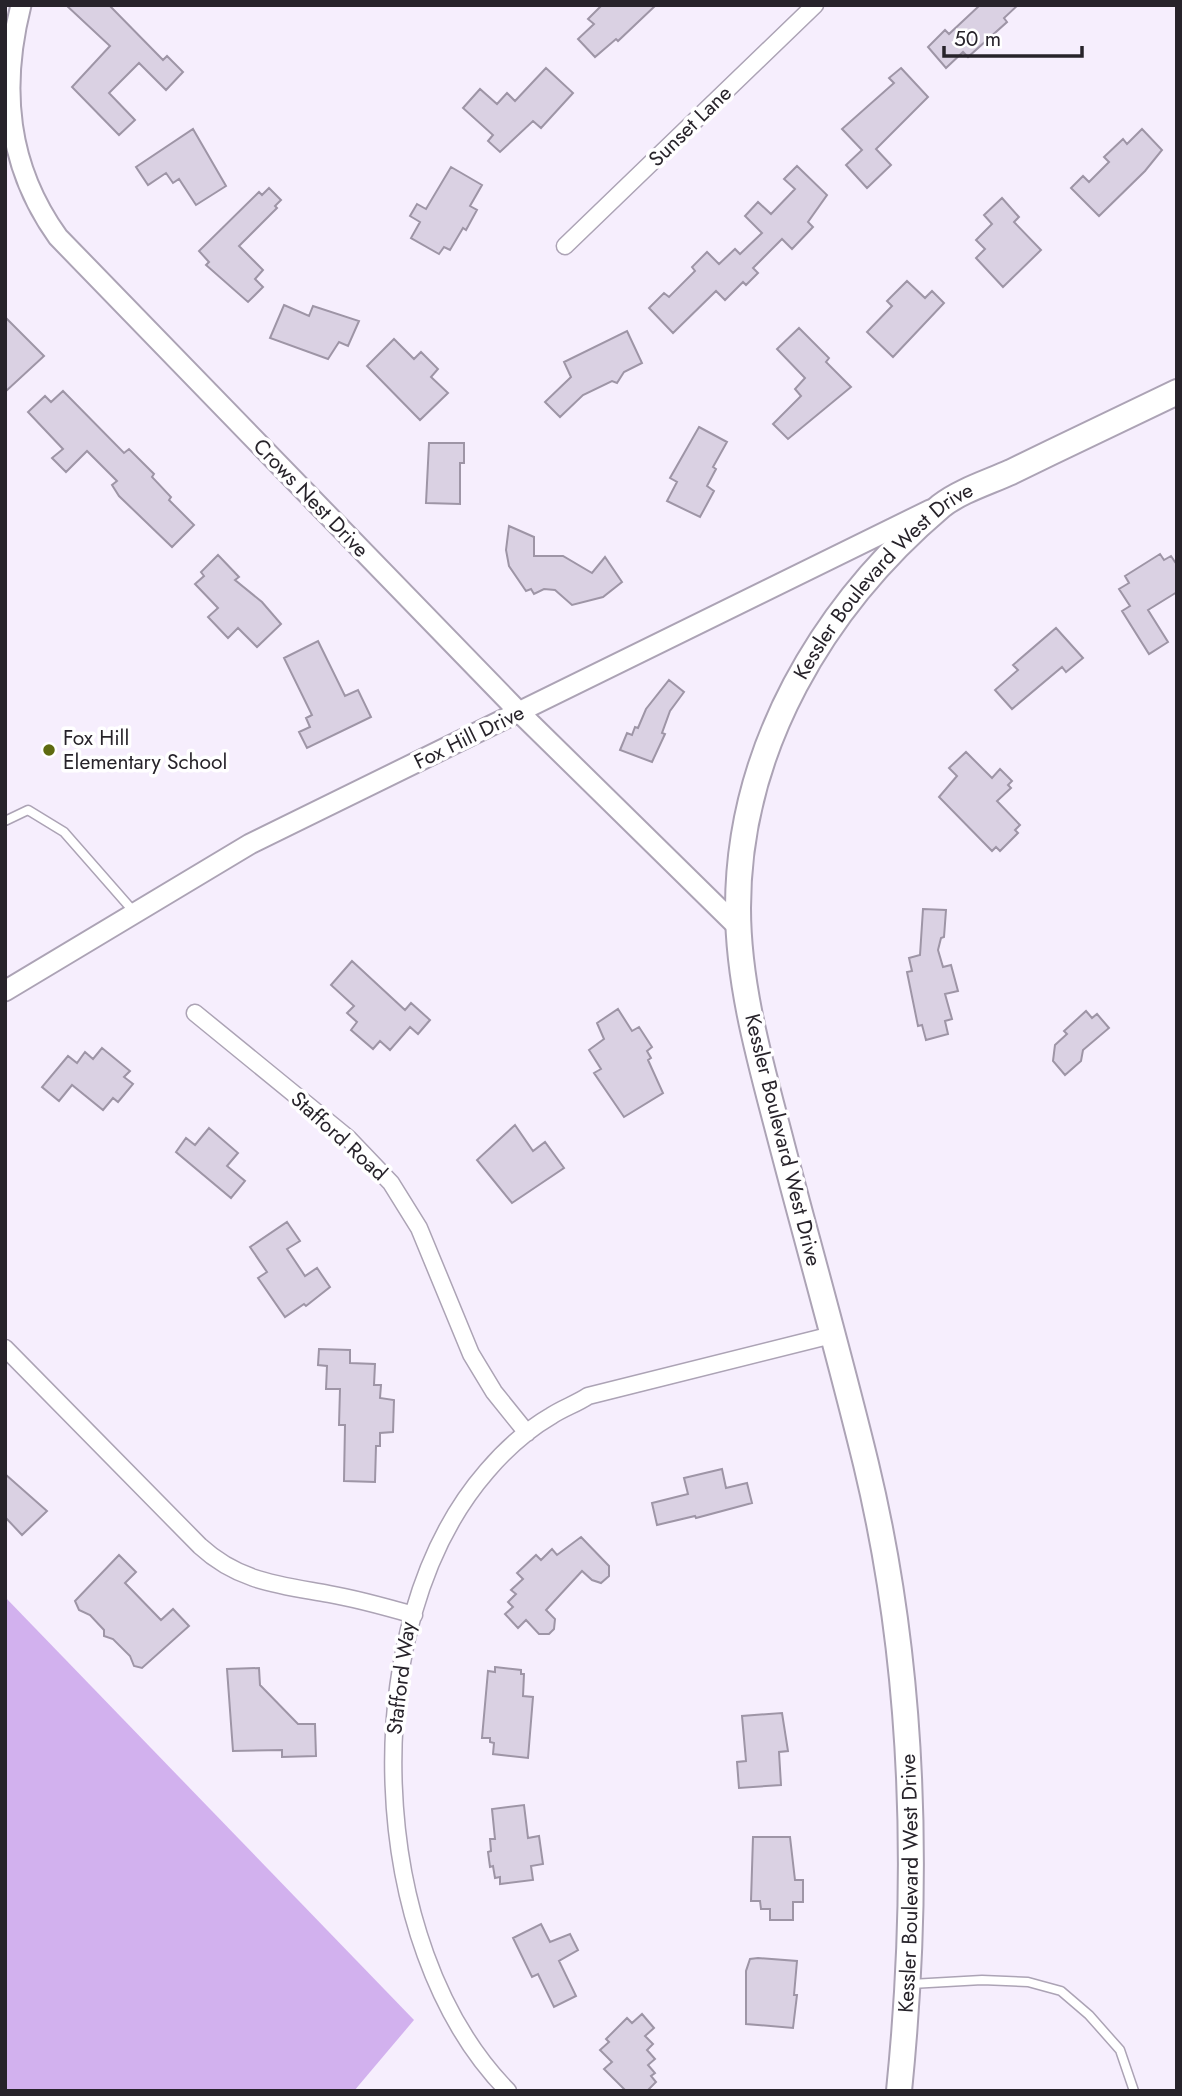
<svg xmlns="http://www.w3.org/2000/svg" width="1182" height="2096" font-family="Jost,sans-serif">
	<rect width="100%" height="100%" fill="#f6eefd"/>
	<path fill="#d2b1ee" d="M 5,1597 L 414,2020 L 354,2091 L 5,2091 Z"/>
	<path fill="#dad1e3" stroke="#9e95a6" stroke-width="2" d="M 66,5 L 109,5 L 163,60 L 167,56 L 183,72 L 166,90 L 139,63 L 109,93 L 135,120 L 119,135 L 72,87 L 110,46 Z
		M 602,5 L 656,5 L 618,41 L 616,39 L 595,57 L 578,39 L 594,24 L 588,19 Z
		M 980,5 L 1018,5 L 1004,18 L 1007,22 L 968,57 L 963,52 L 946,68 L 928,47 L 945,30 L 949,34 Z
		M 546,68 L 573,93 L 541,128 L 533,121 L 500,152 L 488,141 L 493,135 L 463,108 L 480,89 L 497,104 L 507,93 L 515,101 Z
		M 901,68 L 928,97 L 876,149 L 891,165 L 867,188 L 846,165 L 862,150 L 842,129 L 894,83 L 889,78 Z
		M 193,129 L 226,186 L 196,205 L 179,179 L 173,183 L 166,173 L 148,185 L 136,167 Z
		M 1142,129 L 1162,150 L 1145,171 L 1099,216 L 1071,188 L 1083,176 L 1089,182 L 1109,162 L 1104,157 L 1123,139 L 1127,144 Z
		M 797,166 L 827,195 L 808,222 L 813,227 L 792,249 L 782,239 L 753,268 L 758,273 L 746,285 L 743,282 L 725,300 L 716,291 L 673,333 L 649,308 L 664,293 L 669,297 L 695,271 L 692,267 L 707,252 L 719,264 L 735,249 L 740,254 L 762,233 L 745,216 L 758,202 L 771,214 L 795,189 L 784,179 Z
		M 451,167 L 482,185 L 470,206 L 477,210 L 466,230 L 463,228 L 450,250 L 444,247 L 439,254 L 411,238 L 420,222 L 410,216 L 417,204 L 426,209 Z
		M 269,188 L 281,200 L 275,206 L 277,208 L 239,246 L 263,270 L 255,279 L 263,287 L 248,302 L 206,265 L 209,262 L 199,251 L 259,192 L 262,195 Z
		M 1002,198 L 1019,217 L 1014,222 L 1041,250 L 1003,287 L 976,258 L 985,249 L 976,240 L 992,224 L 984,215 Z
		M 907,281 L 925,298 L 932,291 L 944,303 L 893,357 L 867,332 L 892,306 L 887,301 Z
		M 284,305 L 309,316 L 313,306 L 359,321 L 348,346 L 339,342 L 328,359 L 270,338 Z
		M 5,317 L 44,356 L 5,392 Z
		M 799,328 L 829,358 L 826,362 L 851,387 L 788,439 L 773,424 L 801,396 L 795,389 L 805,378 L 777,349 Z
		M 627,331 L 642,363 L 624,372 L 617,383 L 612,381 L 583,395 L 560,417 L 545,402 L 571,377 L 564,362 Z
		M 394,339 L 414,359 L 421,352 L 438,369 L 431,377 L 448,393 L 420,420 L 367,366 Z
		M 63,391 L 124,453 L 129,449 L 154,474 L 152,477 L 171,497 L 169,500 L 194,525 L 172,547 L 119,496 L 112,485 L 117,481 L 87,451 L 66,472 L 52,458 L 63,449 L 28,412 L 45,396 L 51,402 Z
		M 699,427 L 727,442 L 713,467 L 716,469 L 707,486 L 714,491 L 700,517 L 667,501 L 677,482 L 670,478 Z
		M 429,443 L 464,443 L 464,463 L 460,463 L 460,504 L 426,503 Z
		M 509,526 L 534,537 L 534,556 L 563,556 L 592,573 L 605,557 L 622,582 L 603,597 L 572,605 L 555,590 L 544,589 L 534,594 L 531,589 L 526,591 L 509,566 L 506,550 Z
		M 1160,554 L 1164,560 L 1171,556 L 1177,565 L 1177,592 L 1148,610 L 1168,642 L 1149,654 L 1122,611 L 1130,606 L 1119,589 L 1129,583 L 1125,576 Z
		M 218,555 L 239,577 L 235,580 L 262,602 L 281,624 L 257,647 L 238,628 L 228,638 L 208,617 L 218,608 L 195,584 L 204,576 L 201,572 Z
		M 1056,628 L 1083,658 L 1066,672 L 1062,667 L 1012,709 L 995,690 L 1018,670 L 1013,665 Z
		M 318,641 L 345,696 L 358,690 L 371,717 L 307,748 L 299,732 L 310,727 L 306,718 L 312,715 L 284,658 Z
		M 669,680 L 684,692 L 670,711 L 662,733 L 665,734 L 652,762 L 620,750 L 627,733 L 632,735 L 635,727 L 638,728 L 646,709 Z
		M 966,752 L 992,778 L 1000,769 L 1012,781 L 1008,785 L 1011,788 L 997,801 L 1020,825 L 1015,830 L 1018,833 L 1000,851 L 996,847 L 992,851 L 939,797 L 957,776 L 949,768 Z
		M 923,909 L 946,910 L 944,937 L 941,938 L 938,950 L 943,967 L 951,965 L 958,991 L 945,994 L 952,1019 L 945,1021 L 948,1034 L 926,1040 L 922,1025 L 918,1026 L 907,972 L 912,971 L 909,958 L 920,955 Z
		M 352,961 L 405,1010 L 411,1003 L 430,1020 L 418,1034 L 410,1027 L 390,1050 L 380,1041 L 373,1049 L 351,1030 L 357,1022 L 347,1013 L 354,1006 L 331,985 Z
		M 618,1009 L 632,1031 L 639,1027 L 652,1047 L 647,1051 L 651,1058 L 648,1060 L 663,1093 L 624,1117 L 594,1073 L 601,1069 L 589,1050 L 604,1039 L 597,1023 Z
		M 1086,1011 L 1092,1018 L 1097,1014 L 1109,1028 L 1083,1050 L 1081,1061 L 1065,1075 L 1053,1061 L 1055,1045 L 1067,1034 L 1064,1031 Z
		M 102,1048 L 130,1071 L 124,1077 L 133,1084 L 118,1102 L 113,1098 L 103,1110 L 72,1085 L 59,1101 L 42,1087 L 68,1056 L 77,1063 L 85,1052 L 93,1059 Z
		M 515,1125 L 533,1151 L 545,1142 L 564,1168 L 512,1203 L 477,1160 Z
		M 209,1128 L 238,1153 L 227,1166 L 245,1181 L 231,1198 L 176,1152 L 186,1138 L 195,1145 Z
		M 287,1222 L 300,1241 L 287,1249 L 305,1276 L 317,1268 L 330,1287 L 306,1306 L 304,1304 L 285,1317 L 258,1278 L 267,1272 L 250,1247 Z
		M 319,1349 L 350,1350 L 350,1363 L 375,1364 L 374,1385 L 381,1385 L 380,1398 L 394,1400 L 393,1432 L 380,1433 L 380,1446 L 376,1446 L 375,1482 L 344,1481 L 345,1425 L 339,1425 L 340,1389 L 326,1389 L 327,1366 L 318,1365 Z
		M 722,1469 L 726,1488 L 747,1483 L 752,1503 L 696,1518 L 695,1516 L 657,1525 L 652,1503 L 688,1494 L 684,1478 Z
		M 5,1474 L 47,1511 L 22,1535 L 5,1517 Z
		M 581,1537 L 609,1566 L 609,1576 L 601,1583 L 592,1580 L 582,1571 L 546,1610 L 555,1619 L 554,1629 L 549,1634 L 539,1634 L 526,1620 L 518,1628 L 505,1614 L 513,1607 L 508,1602 L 516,1594 L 511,1590 L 523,1579 L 517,1573 L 536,1555 L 541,1560 L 552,1549 L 557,1555 Z
		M 119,1555 L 136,1572 L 125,1583 L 161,1620 L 173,1609 L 189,1626 L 142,1668 L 134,1666 L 130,1656 L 113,1639 L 104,1636 L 104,1630 L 90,1615 L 79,1610 L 75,1601 Z
		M 495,1667 L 521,1670 L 521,1674 L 524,1674 L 523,1696 L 533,1697 L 528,1758 L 493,1754 L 494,1743 L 490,1742 L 490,1738 L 482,1738 L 488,1671 L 495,1672 Z
		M 259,1668 L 260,1685 L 298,1724 L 315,1724 L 316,1756 L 282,1757 L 282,1750 L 233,1751 L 227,1669 Z
		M 782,1713 L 788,1751 L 779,1752 L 781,1785 L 739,1788 L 737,1762 L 746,1761 L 742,1716 Z
		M 524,1805 L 528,1838 L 539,1836 L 543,1864 L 531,1866 L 533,1880 L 500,1884 L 500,1877 L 495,1878 L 493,1866 L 490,1867 L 488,1852 L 491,1851 L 490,1839 L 495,1839 L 492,1809 Z
		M 753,1837 L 790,1837 L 795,1880 L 803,1880 L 803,1902 L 793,1902 L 793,1920 L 770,1920 L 770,1909 L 761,1909 L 760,1901 L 751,1901 Z
		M 541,1924 L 550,1942 L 570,1934 L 578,1950 L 559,1961 L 576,1996 L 554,2007 L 538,1974 L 532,1977 L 513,1938 Z
		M 758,1958 L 797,1961 L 794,1995 L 797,1995 L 793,2028 L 746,2024 L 746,1971 L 750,1959 Z
		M 642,2014 L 654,2028 L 645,2036 L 653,2044 L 647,2050 L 655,2059 L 648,2065 L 655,2073 L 651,2076 L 656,2082 L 647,2091 L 626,2091 L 604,2069 L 612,2062 L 600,2050 L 609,2042 L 606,2039 L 627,2018 L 632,2023 Z"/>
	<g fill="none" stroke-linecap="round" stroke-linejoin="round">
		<g stroke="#aca3b5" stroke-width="11">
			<path id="service" d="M 5,821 L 28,810 L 64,832 L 135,913
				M 911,1984 L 982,1980 L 1028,1982 L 1061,1991 L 1089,2015 L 1120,2050 L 1134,2091"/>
		</g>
		<g stroke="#aca3b5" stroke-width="19">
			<path id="minor" d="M 565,246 L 815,5
				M 195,1013 L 348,1138 L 391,1183 L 419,1228 L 471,1354 L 494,1392 L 527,1433
				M 5,1348 L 200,1546 C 239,1582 280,1585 329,1594 C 358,1599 386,1607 414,1615
				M 508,2091 C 365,1946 353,1625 487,1471 C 505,1450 527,1430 551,1416 C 563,1408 576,1404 588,1396 L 832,1335"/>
		</g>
		<g stroke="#aca3b5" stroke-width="23">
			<path id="tertiary" d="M 21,5 C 0,88 7,166 58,237 L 519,712 L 740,929
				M 5,991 L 250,844 L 930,510"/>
		</g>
		<g stroke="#aca3b5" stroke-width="28">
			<g id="primary">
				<path id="s1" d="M 899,2091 C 920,1884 915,1667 866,1464 C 840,1357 810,1252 782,1145 C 762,1068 738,988 738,908 C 738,749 823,606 941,506 C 960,491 989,482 1011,472 C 1066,445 1121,419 1177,392"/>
			</g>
		</g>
		<use href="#service" stroke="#fff" stroke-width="8"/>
		<use href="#minor" stroke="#fff" stroke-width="16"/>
		<use href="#tertiary" stroke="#fff" stroke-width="19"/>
		<use href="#primary" stroke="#fff" stroke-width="24"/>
	</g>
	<circle fill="#5e6a10" stroke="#fff" stroke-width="2.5" cx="49" cy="750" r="7"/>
	<g text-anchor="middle" stroke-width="7" stroke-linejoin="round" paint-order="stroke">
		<g font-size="21" fill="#27232a" stroke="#fff">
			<text transform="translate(690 126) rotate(-44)" y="7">Sunset Lane</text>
			<text transform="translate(311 498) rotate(46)" y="7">Crows Nest Drive</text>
			<text dy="7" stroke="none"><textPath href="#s1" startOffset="1573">Kessler Boulevard West Drive</textPath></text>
			<text transform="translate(469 737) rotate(-26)" y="7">Fox Hill Drive</text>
			<text transform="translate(339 1136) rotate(42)" y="7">Stafford Road</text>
			<text transform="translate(783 1140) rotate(76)" y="7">Kessler Boulevard West Drive</text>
			<text transform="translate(401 1678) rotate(-83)" y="7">Stafford Way</text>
			<text dy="7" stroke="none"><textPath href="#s1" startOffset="208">Kessler Boulevard West Drive</textPath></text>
		</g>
		<g font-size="21" fill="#27232a" stroke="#fff" text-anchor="start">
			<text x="63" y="745">Fox Hill<tspan x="63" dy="24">Elementary School</tspan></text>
		</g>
	</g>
	<rect width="1182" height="2096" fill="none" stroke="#27232a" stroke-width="14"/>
	<path d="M944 46v10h138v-10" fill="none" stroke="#27232a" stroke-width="3.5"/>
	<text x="954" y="46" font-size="21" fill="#27232a" stroke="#ffffff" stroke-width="5" paint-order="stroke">50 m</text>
</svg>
